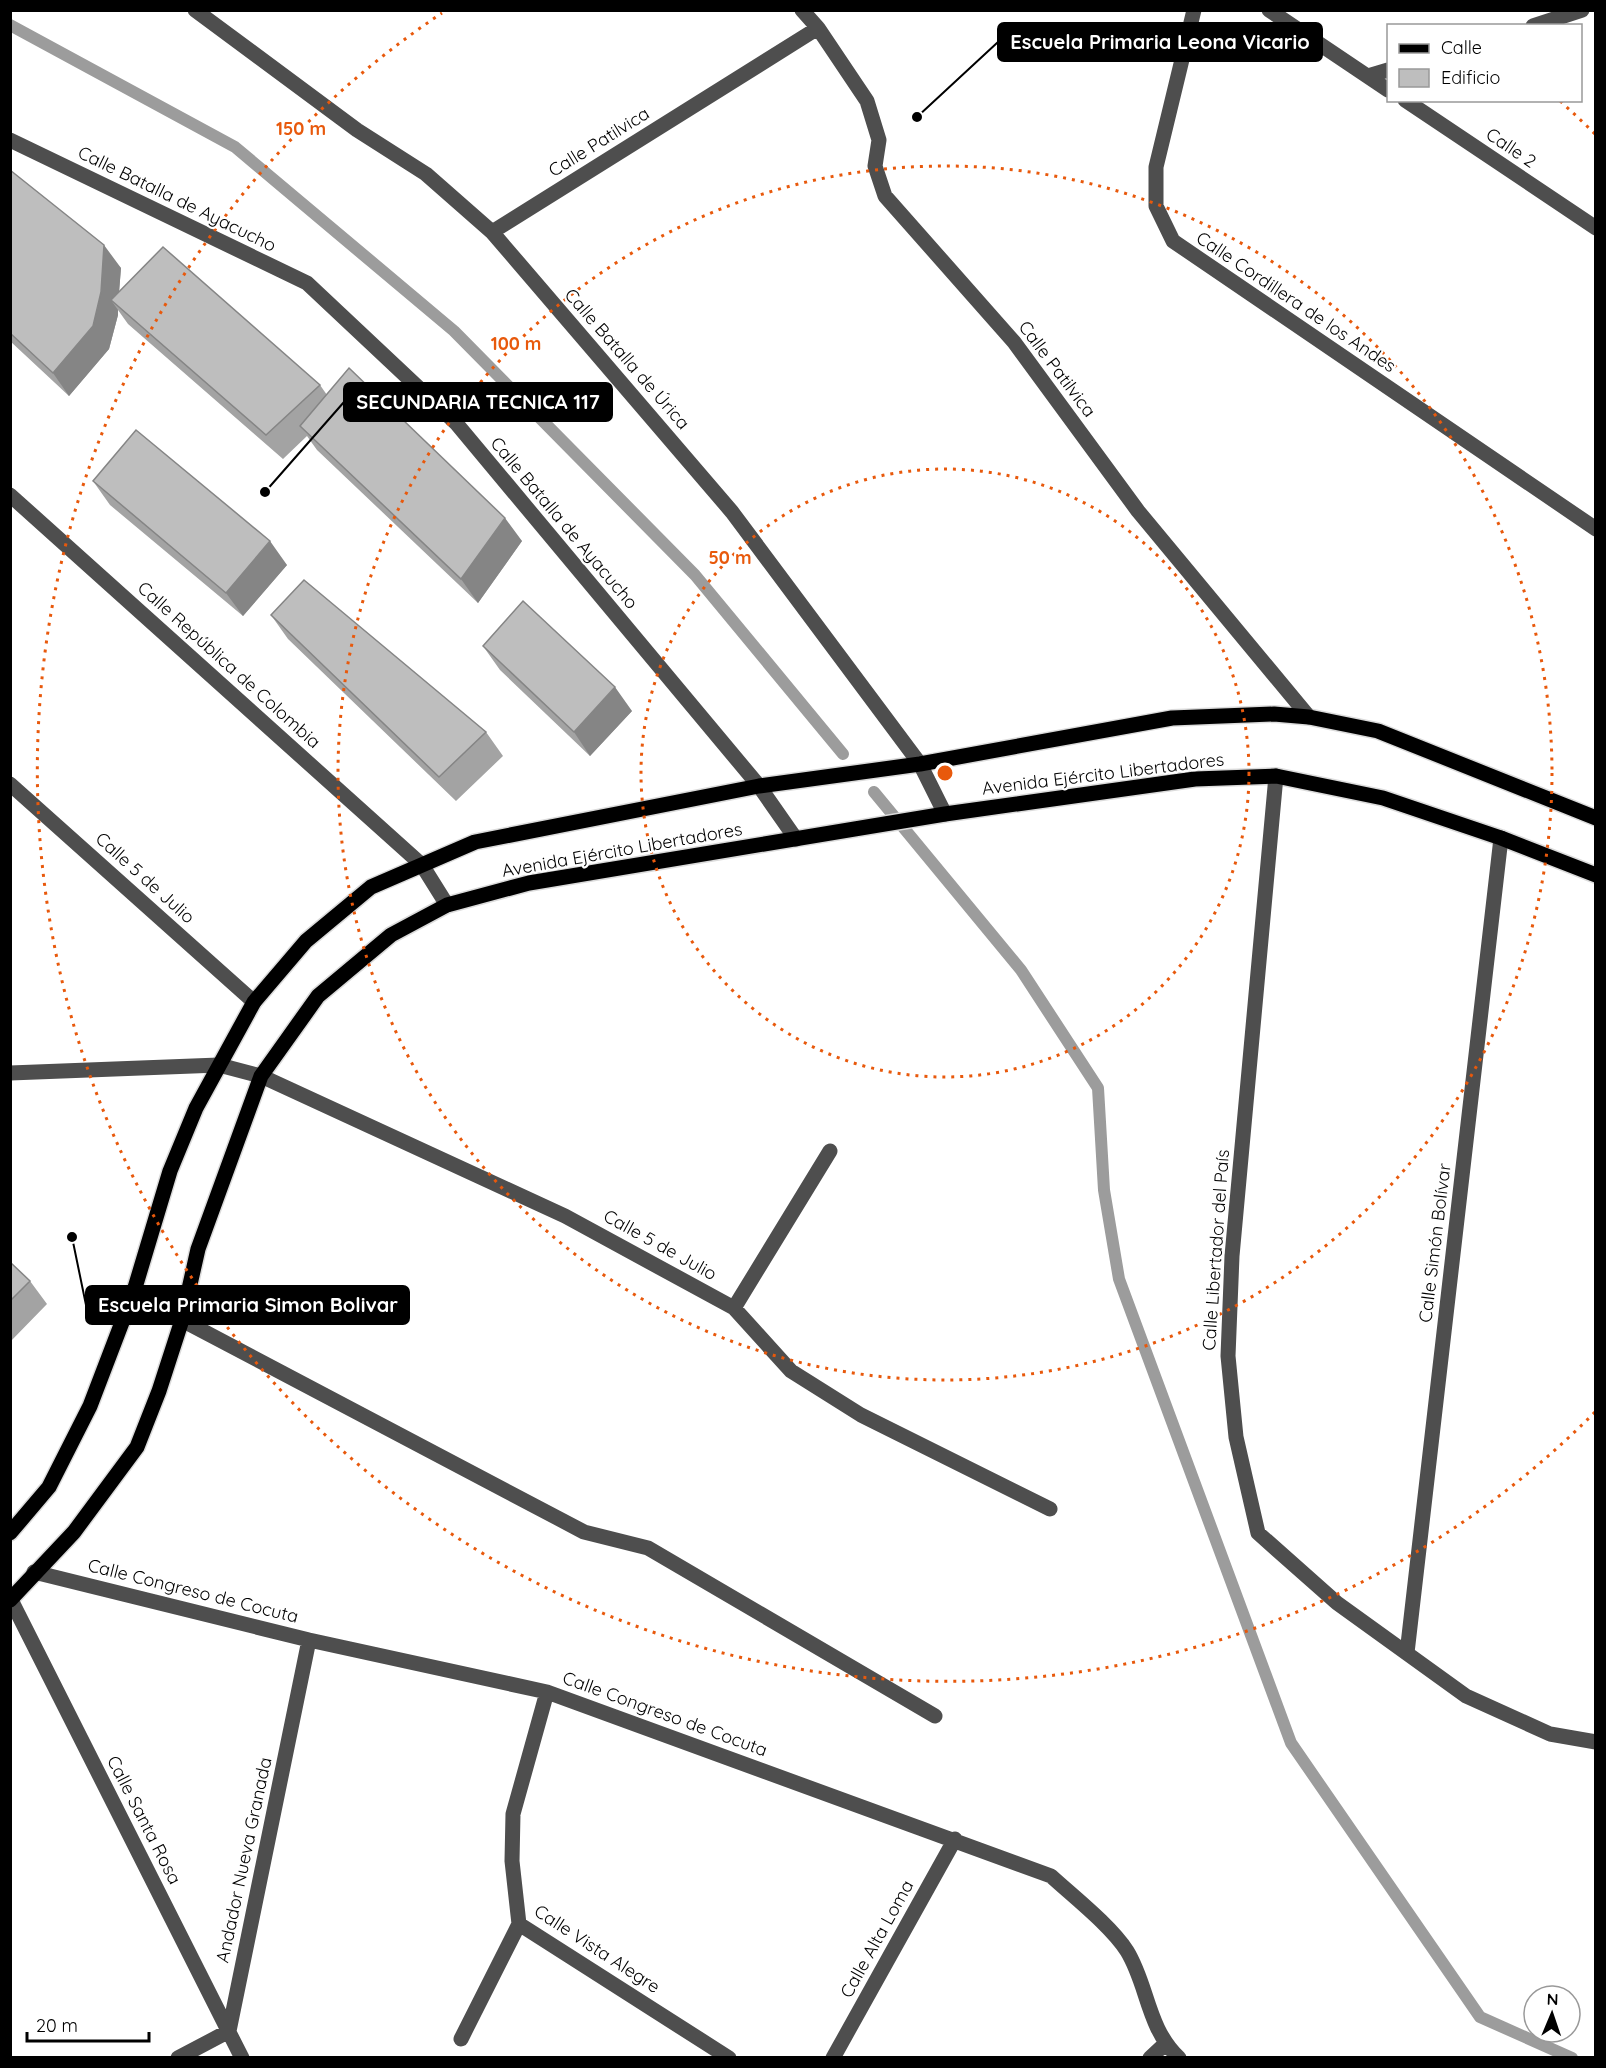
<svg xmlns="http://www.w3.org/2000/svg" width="1606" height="2068" font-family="Quicksand,sans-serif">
	<rect width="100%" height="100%" fill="#fff"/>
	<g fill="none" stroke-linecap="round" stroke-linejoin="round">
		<path stroke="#9c9c9c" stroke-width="12" d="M 10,25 L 235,147 L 454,331 L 695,575 L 843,754
			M 874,792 L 1021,970 L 1098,1088 L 1104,1190 L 1119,1279 L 1291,1743 L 1480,2017 L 1572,2058"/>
		<g stroke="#dbdbdb" stroke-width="18">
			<path id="major" d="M 10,1533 L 49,1487 L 90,1406 L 134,1291 L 170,1171 L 196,1108 L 254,1002 L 306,941 L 371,887 L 475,842 L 759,786 L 920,764 L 1172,718 L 1274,714 L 1309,717 L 1378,731 L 1596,818
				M 10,1600 L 74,1532 L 137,1447 L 159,1391 L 182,1320 L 198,1249 L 261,1076 L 318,996 L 391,935 L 447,905 L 529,883 L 945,814 L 1195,779 L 1276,776 L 1383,798 L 1501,838 L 1596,875"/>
		</g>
		<path stroke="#4e4e4e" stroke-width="15" d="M 195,10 L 357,130 L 426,174 L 492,232 L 732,512 L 920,764 L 945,814
			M 802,10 L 818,28 L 867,101 L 879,140 L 875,166 L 885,196 L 1014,342 L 1138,511 L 1309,717
			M 1194,10 L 1156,167 L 1156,206 L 1173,241 L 1596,529
			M 1269,10 L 1388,90
			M 1533,26 L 1582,10
			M 1368,76 L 1388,70
			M 1405,100 L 1596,228
			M 10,140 L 307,283 L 456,423 L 759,786 L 796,839
			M 492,232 L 818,28
			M 10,495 L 422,865 L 447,905
			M 1276,776 L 1232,1256 L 1228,1356 L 1236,1437 L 1258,1533 L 1337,1603 L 1466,1696 L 1550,1734 L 1596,1742
			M 10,784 L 254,1002
			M 10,1073 L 219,1065 L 261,1076 L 565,1216 L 734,1308 L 791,1371 L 861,1415 L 1050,1509
			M 734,1308 L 830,1151
			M 182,1320 L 584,1532 L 648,1548 L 935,1716
			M 34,1572 L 309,1640 L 547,1692 L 1051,1876 C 1074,1897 1111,1926 1127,1951 C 1148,1985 1147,2028 1179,2058
			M 11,1600 L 242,2058
			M 1407,1653 L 1501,838
			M 519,1924 L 729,2058
			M 519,1924 L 512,1861 L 513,1814 L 547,1692
			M 461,2039 L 519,1924
			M 178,2058 L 229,2031 L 309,1640
			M 833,2058 L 955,1839
			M 1150,2058 L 1165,2044"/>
		<use href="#major" stroke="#000" stroke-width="15"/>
	</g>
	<path fill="#a3a3a3" d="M 10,170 L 121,268 L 119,291 L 320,385 L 327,395 L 522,541 L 478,603 L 317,450 L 307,436 L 283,459 L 128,324 L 118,310 L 118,315 L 109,349 L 69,396 L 10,341 Z
		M 93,481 L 287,565 L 243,616 L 110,505 Z
		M 271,615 L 486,732 L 503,756 L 456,801 L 288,639 Z
		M 483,646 L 632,711 L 590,756 L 500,670 Z
		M 10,1262 L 30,1281 L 47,1304 L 10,1342 Z"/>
	<path fill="#858585" d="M 104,245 L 121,268 L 118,306 L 111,300 L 118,310 L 118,315 L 109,349 L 69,396 L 53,373 Z
		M 505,518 L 522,541 L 478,603 L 461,579 Z
		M 270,541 L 287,565 L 243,616 L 226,593 Z
		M 615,687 L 632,711 L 590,756 L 574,732 Z"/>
	<path fill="#bebebe" stroke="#858585" stroke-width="1.5" d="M 10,170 L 104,245 L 101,292 L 93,326 L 53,373 L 10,333 Z
		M 163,247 L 320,385 L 266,435 L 111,300 Z
		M 349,368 L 505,518 L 461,579 L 300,426 Z
		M 136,430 L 270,541 L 226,593 L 93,481 Z
		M 304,580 L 486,732 L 439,777 L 271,615 Z
		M 523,601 L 615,687 L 574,732 L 483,646 Z
		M 10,1262 L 30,1281 L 10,1301 Z"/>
	<g fill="none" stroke="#e8590c" stroke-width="3" stroke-dasharray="3 6">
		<circle cx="945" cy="773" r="304"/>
		<circle cx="945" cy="773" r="607"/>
		<path d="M1595 1412A911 911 0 1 1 442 13M1560 101A911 911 0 0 1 1595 134"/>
	</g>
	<g text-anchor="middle" stroke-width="4.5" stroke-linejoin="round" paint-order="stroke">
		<g font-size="18" fill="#000" stroke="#fff">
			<text transform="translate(599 142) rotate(-32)" y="6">Calle Patilvica</text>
			<text transform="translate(1511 148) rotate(34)" y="6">Calle 2</text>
			<text transform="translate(177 199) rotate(26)" y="6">Calle Batalla de Ayacucho</text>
			<text transform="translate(1296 302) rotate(34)" y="6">Calle Cordillera de los Andes</text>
			<text transform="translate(627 359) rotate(49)" y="6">Calle Batalla de Úrica</text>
			<text transform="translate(1057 369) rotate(53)" y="6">Calle Patilvica</text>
			<text transform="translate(564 523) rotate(50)" y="6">Calle Batalla de Ayacucho</text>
			<text transform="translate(229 665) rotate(42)" y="6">Calle República de Colombia</text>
			<text transform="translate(1103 774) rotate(-7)" y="6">Avenida Ejército Libertadores</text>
			<text transform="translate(622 850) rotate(-10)" y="6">Avenida Ejército Libertadores</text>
			<text transform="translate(145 878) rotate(42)" y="6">Calle 5 de Julio</text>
			<text transform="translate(1435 1243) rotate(-83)" y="6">Calle Simón Bolívar</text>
			<text transform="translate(660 1245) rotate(29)" y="6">Calle 5 de Julio</text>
			<text transform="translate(1216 1250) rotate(-86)" y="6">Calle Libertador del País</text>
			<text transform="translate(193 1591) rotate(14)" y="6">Calle Congreso de Cocuta</text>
			<text transform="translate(665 1714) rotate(20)" y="6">Calle Congreso de Cocuta</text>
			<text transform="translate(144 1820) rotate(63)" y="6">Calle Santa Rosa</text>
			<text transform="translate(244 1860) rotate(-78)" y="6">Andador Nueva Granada</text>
			<text transform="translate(877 1939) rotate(-61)" y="6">Calle Alta Loma</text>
			<text transform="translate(597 1949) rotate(33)" y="6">Calle Vista Alegre</text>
		</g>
	</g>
	<circle cx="945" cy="773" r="9" fill="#e8590c" stroke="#fff" stroke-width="3"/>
	<g font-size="18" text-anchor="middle" font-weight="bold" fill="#e8590c" stroke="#fff" stroke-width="4.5" stroke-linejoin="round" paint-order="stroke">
		<text x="301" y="135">150 m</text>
		<text x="516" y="350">100 m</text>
		<text x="730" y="564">50 m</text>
	</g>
	<path fill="none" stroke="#000" stroke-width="2" d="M917 117L998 42M265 492L344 402M72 1237L86 1305"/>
	<g fill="#000" stroke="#fff" stroke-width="2">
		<circle cx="917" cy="117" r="6"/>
		<circle cx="265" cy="492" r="6"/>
		<circle cx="72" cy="1237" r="6"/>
	</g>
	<g fill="#000" stroke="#000" stroke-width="2">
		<rect x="998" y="23" width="324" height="38" rx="6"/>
		<rect x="344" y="383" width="268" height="38" rx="6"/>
		<rect x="86" y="1286" width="323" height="38" rx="6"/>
	</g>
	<g font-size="20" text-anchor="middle" font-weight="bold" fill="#fff">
		<text x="1160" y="49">Escuela Primaria Leona Vicario</text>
		<text x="478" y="409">SECUNDARIA TECNICA 117</text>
		<text x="248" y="1312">Escuela Primaria Simon Bolivar</text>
	</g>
	<rect width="1606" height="2068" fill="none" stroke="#000000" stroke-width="24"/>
	<rect x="1387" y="24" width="195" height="78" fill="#ffffff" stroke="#999999" stroke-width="1.5"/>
	<rect x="1399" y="44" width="30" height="9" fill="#000000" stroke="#999999" stroke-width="1.5"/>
	<text x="1441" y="54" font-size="18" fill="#000000">Calle</text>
	<rect x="1399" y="69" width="30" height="18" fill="#bebebe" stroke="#999999" stroke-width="1.5"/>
	<text x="1441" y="84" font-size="18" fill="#000000">Edificio</text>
	<g transform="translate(1552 2014) rotate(2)"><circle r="28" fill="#ffffff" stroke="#999999" stroke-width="1.5"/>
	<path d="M0-4.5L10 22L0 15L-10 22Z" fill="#000000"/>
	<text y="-9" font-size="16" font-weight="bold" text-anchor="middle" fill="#000000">N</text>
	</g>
	<path d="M27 2032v9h122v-9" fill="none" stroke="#000000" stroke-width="3"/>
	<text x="36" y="2032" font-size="18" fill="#000000" stroke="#ffffff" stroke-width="4.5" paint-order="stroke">20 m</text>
</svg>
